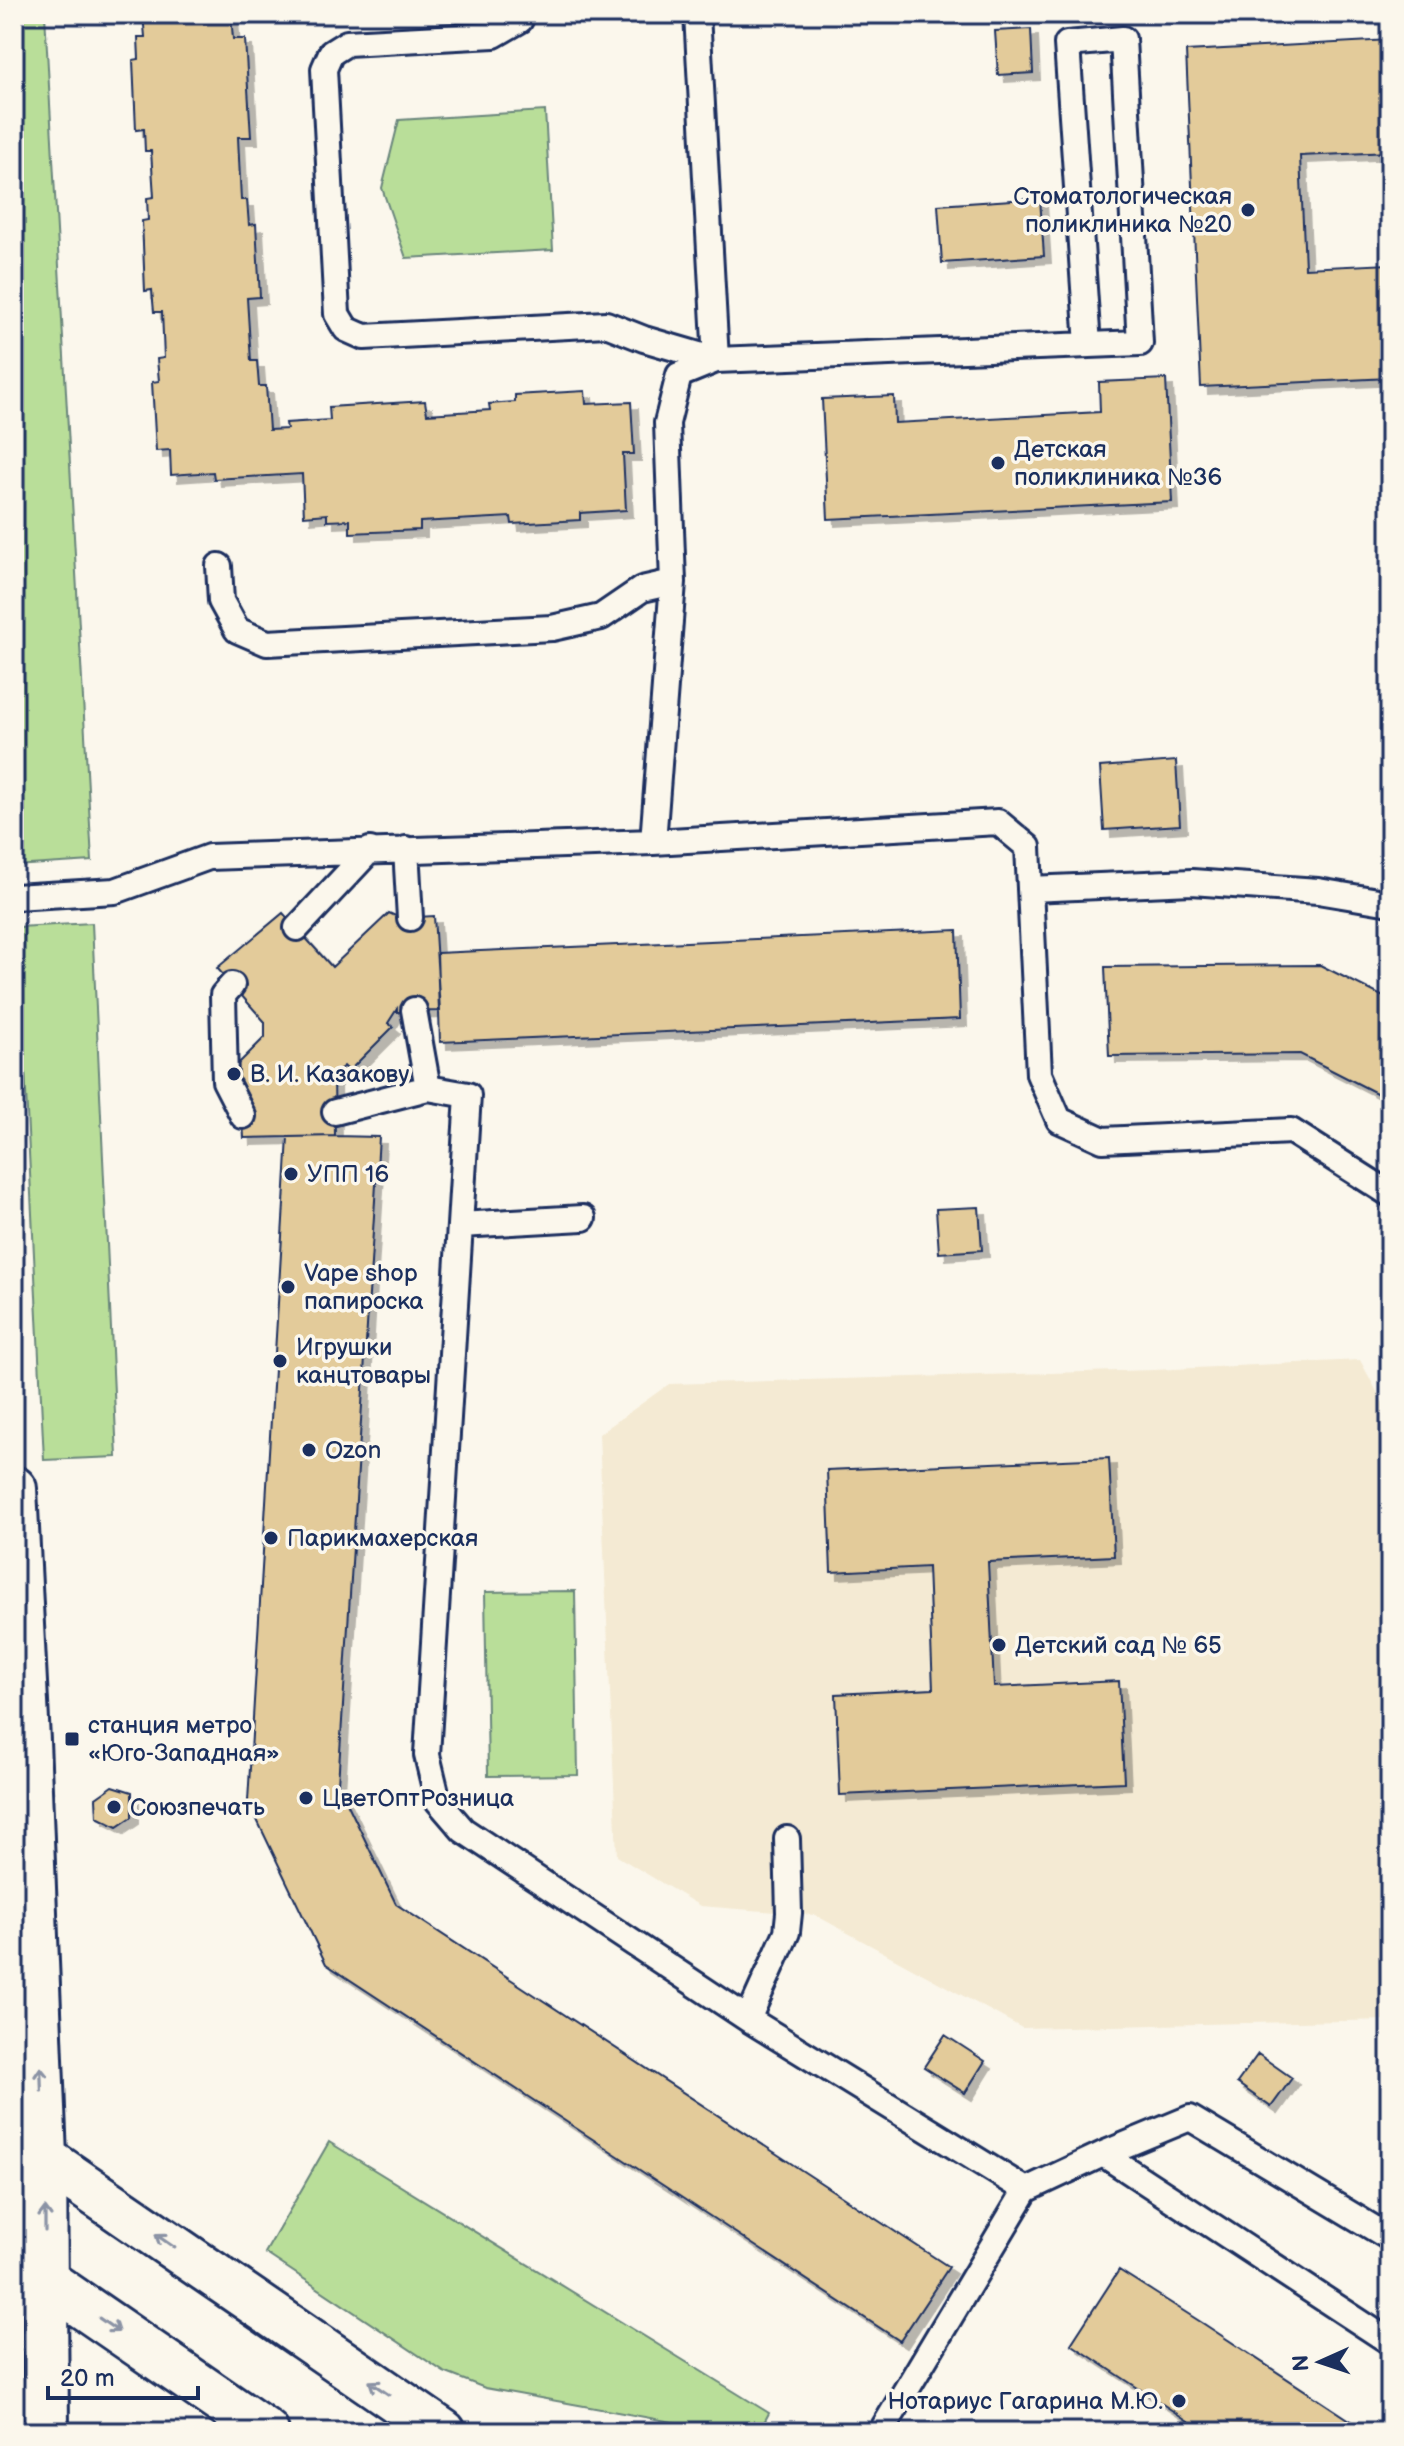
<svg xmlns="http://www.w3.org/2000/svg" width="1404" height="2446" font-family="'Balsamiq Sans',sans-serif">
	<defs>
		<filter id="shadow"><feDropShadow dx="7" dy="7" stdDeviation="0" flood-color="#0004"/></filter>
	</defs>
	<rect width="100%" height="100%" fill="#fbf7ec"/>
	<filter id="ink" filterUnits="userSpaceOnUse"><feTurbulence type="fractalNoise" baseFrequency=".0125" numOctaves="2"/><feDisplacementMap in="SourceGraphic" scale="16" xChannelSelector="R" yChannelSelector="G"/><feConvolveMatrix kernelMatrix="1 2 1 2 8 2 1 2 1" color-interpolation-filters="sRGB"/></filter>
	<g filter="url(#ink)">
		<path fill="#f4ead3" d="M 1360,1360 L 1390,1416 L 1390,2020 L 1022,2028 L 815,1915 L 700,1906 L 617,1856 L 599,1434 L 669,1384 L 1154,1370 Z"/>
		<path fill="#b9de99" stroke="#6a867c" stroke-width="2" d="M 14,14 L 45,14 L 92,861 L 14,866 Z
			M 545,111 L 553,250 L 406,258 L 382,188 L 399,120 Z
			M 92,923 L 117,1457 L 44,1460 L 18,927 Z
			M 575,1591 L 578,1775 L 488,1776 L 485,1592 Z
			M 329,2142 L 769,2413 L 759,2432 L 727,2432 L 485,2388 L 444,2372 L 265,2253 Z"/>
		<path fill="#e3cb9a" stroke="#1b2f5e" stroke-width="2" filter="url(#shadow)" d="M 143,14 L 231,14 L 233,39 L 245,39 L 251,137 L 238,137 L 241,200 L 247,200 L 249,225 L 256,224 L 260,297 L 247,298 L 251,361 L 257,361 L 259,386 L 266,386 L 269,430 L 287,429 L 286,423 L 330,420 L 329,407 L 425,401 L 427,414 L 490,410 L 489,404 L 515,402 L 515,395 L 585,391 L 586,404 L 631,402 L 634,454 L 623,454 L 626,510 L 580,513 L 580,520 L 512,524 L 511,517 L 420,522 L 420,530 L 350,533 L 350,520 L 327,521 L 327,514 L 304,516 L 302,474 L 214,479 L 213,472 L 171,475 L 170,450 L 156,451 L 152,382 L 159,381 L 157,359 L 164,358 L 162,312 L 154,312 L 152,290 L 145,291 L 142,221 L 148,220 L 147,198 L 154,197 L 151,151 L 145,151 L 144,129 L 136,130 L 133,60 L 139,59 L 138,37 L 145,37 Z
			M 1031,29 L 1033,73 L 998,75 L 995,31 Z
			M 1390,40 L 1390,152 L 1300,156 L 1305,268 L 1390,264 L 1390,378 L 1201,387 L 1186,51 Z
			M 1040,198 L 1044,256 L 942,263 L 938,205 Z
			M 1166,379 L 1172,502 L 828,519 L 822,399 L 894,396 L 895,423 L 1100,412 L 1099,382 Z
			M 1176,761 L 1180,825 L 1104,830 L 1100,767 Z
			M 283,913 L 332,967 L 389,913 L 400,918 L 434,916 L 440,1011 L 397,1012 L 397,1009 L 388,1023 L 393,1027 L 349,1071 L 344,1066 L 331,1076 L 334,1076 L 335,1136 L 244,1138 L 241,1089 L 234,1081 L 234,1068 L 265,1037 L 265,1022 L 217,968 Z
			M 957,930 L 960,1019 L 440,1042 L 437,953 Z
			M 1320,965 L 1390,1000 L 1390,1100 L 1300,1054 L 1109,1056 L 1105,967 Z
			M 335,1136 L 379,1137 L 338,1784 L 396,1904 L 949,2267 L 900,2341 L 326,1964 L 248,1801 L 288,1137 Z
			M 979,1207 L 982,1250 L 939,1253 L 936,1209 Z
			M 1109,1458 L 1114,1556 L 988,1562 L 994,1687 L 1119,1681 L 1124,1782 L 840,1795 L 836,1694 L 933,1689 L 928,1567 L 831,1572 L 827,1470 Z
			M 113,1786 L 132,1792 L 132,1817 L 117,1827 L 97,1817 L 96,1798 Z
			M 945,2035 L 985,2061 L 965,2093 L 924,2067 Z
			M 1258,2054 L 1292,2078 L 1271,2107 L 1237,2083 Z
			M 1119,2270 L 1204,2324 L 1368,2432 L 1205,2432 L 1173,2411 L 1071,2344 Z"/>
		<g fill="none" stroke-linecap="round" stroke-linejoin="round">
			<g stroke="#1b2f5e" stroke-width="30">
				<path id="lane" d="M 522,14 L 520,20 L 494,35 L 347,43 L 331,53 L 324,69 L 337,314 L 346,329 L 364,337 L 606,324 L 644,339 L 716,360 L 1140,343 L 1123,39 L 1067,44 L 1088,345
					M 219,566 L 221,601 L 237,630 L 267,643 L 552,628 L 601,617 L 642,589 L 673,582
					M 653,842 L 673,582 L 667,423 L 679,375 L 716,360 L 697,14
					M 406,849 L 410,918
					M 1030,889 L 1192,882 L 1318,891 L 1390,903
					M 14,897 L 115,891 L 209,857 L 653,842 L 998,822 L 1028,847 L 1039,1074 L 1059,1120 L 1103,1140 L 1291,1131 L 1390,1194
					M 297,928 L 370,850
					M 232,985 L 223,995 L 225,1081 L 243,1116
					M 414,1010 L 428,1088
					M 335,1112 L 428,1088 L 468,1095 L 460,1225
					M 583,1218 L 460,1225 L 427,1755 L 438,1801 L 463,1830 L 748,2019 L 1026,2190
					M 748,2019 L 787,1932 L 789,1913 L 787,1839
					M 1103,2154 L 1190,2118 L 1390,2238
					M 881,2432 L 1026,2190 L 1103,2154 L 1390,2342"/>
			</g>
			<g stroke="#1b2f5e" stroke-width="50">
				<path id="secondary" d="M 14,1489 L 27,1741 L 44,2157 L 46,2432
					M 26,2146 L 443,2432
					M 26,2267 L 266,2432"/>
			</g>
			<use href="#lane" stroke="#fbf7ec" stroke-width="24"/>
			<use href="#secondary" stroke="#fbf7ec" stroke-width="44"/>
		</g>
		<defs><path id="oneway-shaft" d="M-6 0H5M1.5-3L5.5 0L1.5 3" fill="none" stroke-width="1.6" stroke-linecap="round" stroke-linejoin="round" transform="scale(2)"/></defs>
		<g stroke="#8b93a5">
			<use href="#oneway-shaft" transform="translate(41 2079) rotate(-92)"/>
			<use href="#oneway-shaft" transform="translate(45 2219) rotate(-90)"/>
			<use href="#oneway-shaft" transform="translate(165 2241) rotate(-145)"/>
			<use href="#oneway-shaft" transform="translate(109 2325) rotate(35)"/>
			<use href="#oneway-shaft" transform="translate(379 2388) rotate(-146)"/>
		</g>
	</g>
	<g fill="#1b2f5e" stroke="#fbf7ec" stroke-width="3">
		<circle cx="1248" cy="210" r="8"/>
		<circle cx="998" cy="463" r="8"/>
		<circle cx="234" cy="1074" r="8"/>
		<circle cx="291" cy="1174" r="8"/>
		<circle cx="288" cy="1287" r="8"/>
		<circle cx="280" cy="1361" r="8"/>
		<circle cx="309" cy="1450" r="8"/>
		<circle cx="271" cy="1538" r="8"/>
		<circle cx="999" cy="1645" r="8"/>
		<rect x="64" y="1731" width="16" height="16" rx="4"/>
		<circle cx="306" cy="1798" r="8"/>
		<circle cx="114" cy="1807" r="8"/>
		<circle cx="1179" cy="2401" r="8"/>
	</g>
	<g text-anchor="middle" stroke-width="7" stroke-linejoin="round" paint-order="stroke">
		<g font-size="24" fill="#1b2f5e" stroke="#fbf7ec" text-anchor="start">
			<text x="1232" y="204" text-anchor="end">Стоматологическая<tspan x="1232" dy="28">поликлиника №20</tspan></text>
			<text x="1014" y="457">Детская<tspan x="1014" dy="28">поликлиника №36</tspan></text>
			<text x="250" y="1082">В. И. Казакову</text>
			<text x="307" y="1182">УПП 16</text>
			<text x="304" y="1281">Vape shop<tspan x="304" dy="28">папироска</tspan></text>
			<text x="296" y="1355">Игрушки<tspan x="296" dy="28">канцтовары</tspan></text>
			<text x="325" y="1458">Ozon</text>
			<text x="287" y="1546">Парикмахерская</text>
			<text x="1015" y="1653">Детский сад № 65</text>
			<text x="88" y="1733">станция метро<tspan x="88" dy="28">«Юго-Западная»</tspan></text>
			<text x="322" y="1806">ЦветОптРозница</text>
			<text x="130" y="1815">Союзпечать</text>
			<text x="1163" y="2409" text-anchor="end">Нотариус Гагарина М.Ю.</text>
		</g>
	</g>
	<rect width="1404" height="2446" fill="none" stroke="#fbf7ec" stroke-width="48"/>
	<rect x="24" y="24" width="1356" height="2398" fill="none" stroke="#1b2f5e" stroke-width="3" filter="url(#ink)"/>
	<g transform="translate(1320 2362) rotate(267)" stroke="#fbf7ec" stroke-width="6" paint-order="stroke">
	<path d="M0-6L14 30L0 20L-14 30Z" fill="#1b2f5e"/>
	<text y="-12" font-size="22" font-weight="bold" text-anchor="middle" fill="#1b2f5e">N</text>
	</g>
	<path d="M48 2386v12h150v-12" fill="none" stroke="#1b2f5e" stroke-width="4"/>
	<text x="60" y="2386" font-size="24" fill="#1b2f5e" stroke="#fbf7ec" stroke-width="6" paint-order="stroke">20 m</text>
</svg>
